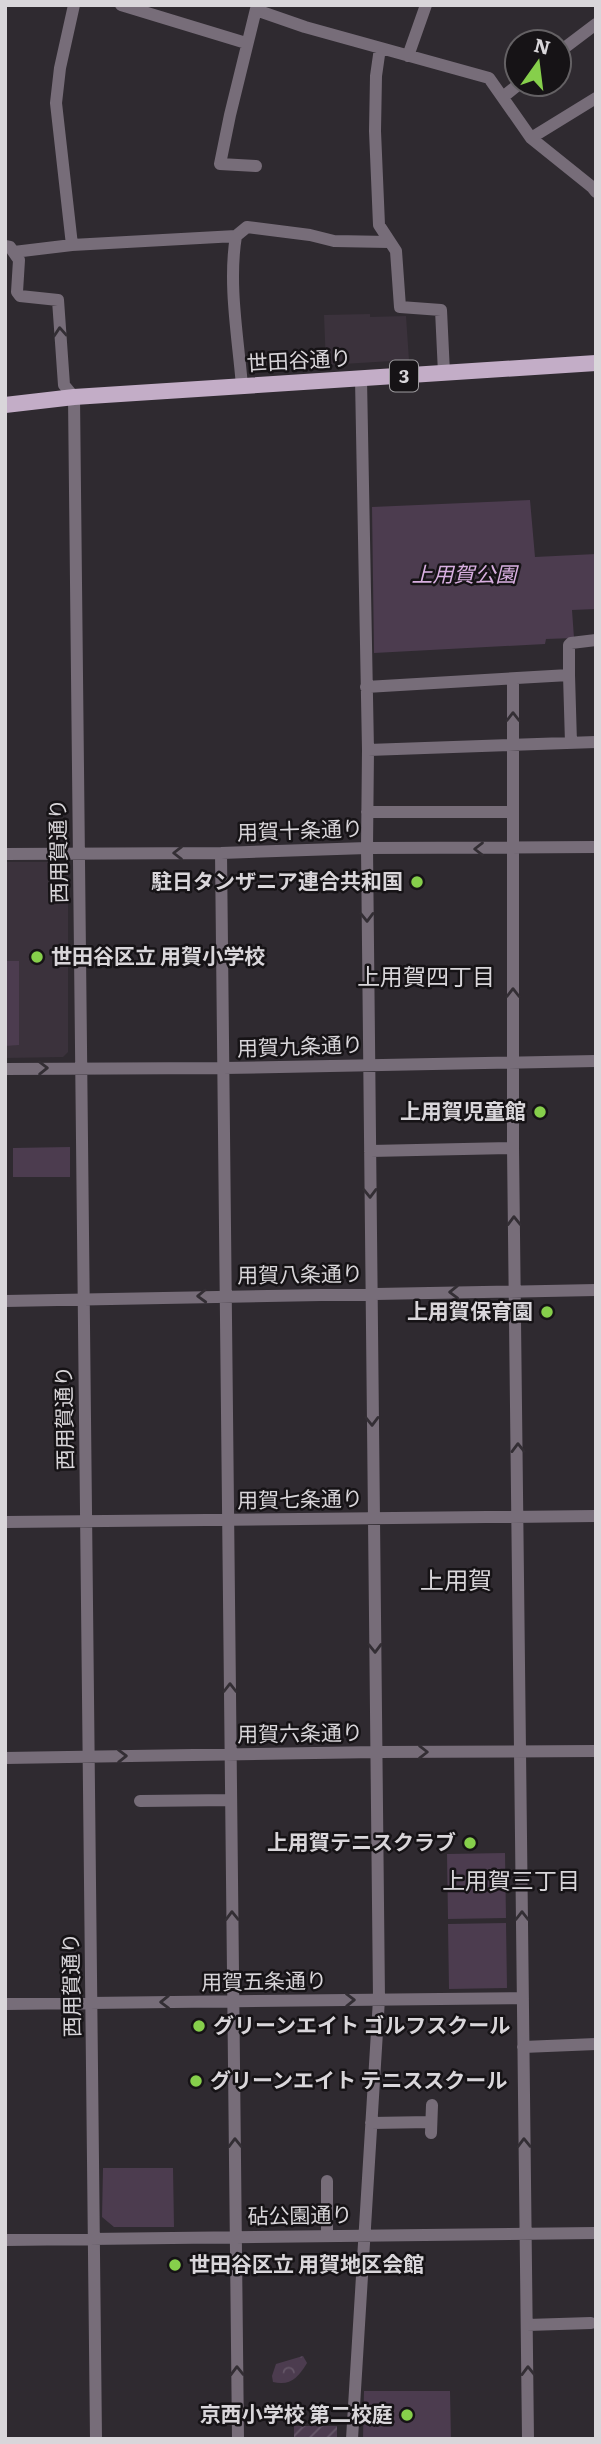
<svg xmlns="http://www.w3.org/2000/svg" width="601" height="2444" font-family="Literata,'Noto Sans JP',serif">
	<defs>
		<pattern id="forest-crowns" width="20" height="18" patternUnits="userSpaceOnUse" patternTransform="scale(1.75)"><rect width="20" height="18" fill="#4c3c4f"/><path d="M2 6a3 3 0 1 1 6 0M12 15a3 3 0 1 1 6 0" fill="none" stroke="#655768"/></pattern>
		<pattern id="garden-furrows" width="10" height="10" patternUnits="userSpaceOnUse" patternTransform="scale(1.75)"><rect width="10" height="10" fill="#4c3c4f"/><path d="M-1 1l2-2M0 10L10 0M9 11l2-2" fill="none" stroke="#655768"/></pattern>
	</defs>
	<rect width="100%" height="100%" fill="#2f2a30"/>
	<path fill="#3b323c" d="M 370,314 L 370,317 L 406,316 L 409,360 L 326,365 L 324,315 Z
		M 5,862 L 68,862 L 68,1052 L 63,1057 L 5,1058 Z"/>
	<path fill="url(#forest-crowns)" d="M 303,2356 L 307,2363 C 298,2378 290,2386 273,2382 L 272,2376 L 276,2364 Z"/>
	<path fill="#4c3c4f" d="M 530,500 L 535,557 L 596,554 L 596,609 L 572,610 L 574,638 L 546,639 L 545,644 L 374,653 L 372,507 Z
		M 5,961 L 19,961 L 19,1045 L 5,1046 Z
		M 70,1147 L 70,1177 L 13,1177 L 13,1148 Z
		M 505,1853 L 506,1918 L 448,1919 L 447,1854 Z
		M 506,1923 L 507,1988 L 449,1989 L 448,1924 Z
		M 103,2168 L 173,2168 L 174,2227 L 114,2227 L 102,2217 Z
		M 364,2391 L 450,2391 L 451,2439 L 363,2439 Z"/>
	<path fill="url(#garden-furrows)" d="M 294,2426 L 337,2426 L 337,2439 L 294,2439 Z"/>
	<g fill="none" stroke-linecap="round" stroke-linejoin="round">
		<path stroke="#776d79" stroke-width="12" d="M 121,5 L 246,43
			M 256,10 L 305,27 L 489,78 L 531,138 L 592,187 L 596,192
			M 380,48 L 376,76 L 375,131 L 379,225 L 396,251 L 400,307 L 441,310 L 444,373
			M 559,52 L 596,24
			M 408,56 L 426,5
			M 503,97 L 519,84
			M 531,138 L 596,98
			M 256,166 L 220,164 L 230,115 L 257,5
			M 236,236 C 228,284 238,337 242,386
			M 72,245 L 56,103 L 60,68 L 74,5
			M 5,246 L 10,247 L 19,260 L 17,292 L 20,296 L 58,300 L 64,385 L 74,397 L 96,2439
			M 14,252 L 72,245 L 236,236 L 247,227 L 310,235 L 334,241 L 389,242
			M 569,675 L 571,743
			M 513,679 L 513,1148 L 528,2439
			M 366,687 L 569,675 L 569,645 L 571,643 L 596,640
			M 368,750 L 596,742
			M 367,812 L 513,812
			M 221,853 L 238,2439
			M 5,854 L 221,853 L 367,848 L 596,847
			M 5,1069 L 223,1068 L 596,1061
			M 370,1151 L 513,1148
			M 5,1301 L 596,1290
			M 5,1522 L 596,1516
			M 5,1758 L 376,1752 L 596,1751
			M 140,1801 L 231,1800
			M 5,2004 L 523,1998
			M 523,2047 L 596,2044
			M 371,2123 L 431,2122
			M 431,2133 L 432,2105
			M 327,2181 L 327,2236
			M 5,2240 L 596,2233
			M 527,2325 L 591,2323
			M 352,2439 L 379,1999 L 367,848 L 368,750 L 361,379"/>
		<path stroke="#c3adc7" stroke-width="16" d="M 5,405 L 74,397 L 596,363"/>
	</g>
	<defs><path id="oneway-chevron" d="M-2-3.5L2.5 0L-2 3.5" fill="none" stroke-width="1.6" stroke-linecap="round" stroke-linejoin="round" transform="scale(1.75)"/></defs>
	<g stroke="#332e34">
		<use href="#oneway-chevron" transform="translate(60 332) rotate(-94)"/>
		<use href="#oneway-chevron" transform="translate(513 717) rotate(-90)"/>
		<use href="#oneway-chevron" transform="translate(479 849) rotate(-180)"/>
		<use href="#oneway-chevron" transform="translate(178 853) rotate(-180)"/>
		<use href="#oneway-chevron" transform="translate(367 917) rotate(89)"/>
		<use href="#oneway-chevron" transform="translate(513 993) rotate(-90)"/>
		<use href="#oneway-chevron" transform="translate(43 1068) rotate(-1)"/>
		<use href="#oneway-chevron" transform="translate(370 1193) rotate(89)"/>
		<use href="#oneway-chevron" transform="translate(514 1221) rotate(-91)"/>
		<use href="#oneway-chevron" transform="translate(454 1292) rotate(179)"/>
		<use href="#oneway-chevron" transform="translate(202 1296) rotate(178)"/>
		<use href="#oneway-chevron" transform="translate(372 1421) rotate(89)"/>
		<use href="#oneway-chevron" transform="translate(518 1448) rotate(-91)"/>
		<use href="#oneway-chevron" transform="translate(375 1648) rotate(89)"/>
		<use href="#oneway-chevron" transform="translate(230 1688) rotate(-90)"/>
		<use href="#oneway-chevron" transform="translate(423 1752)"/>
		<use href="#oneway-chevron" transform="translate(122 1756) rotate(-1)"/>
		<use href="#oneway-chevron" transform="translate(232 1916) rotate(-91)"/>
		<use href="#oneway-chevron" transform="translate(522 1916) rotate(-90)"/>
		<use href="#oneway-chevron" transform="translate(350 2000) rotate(-1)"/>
		<use href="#oneway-chevron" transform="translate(165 2002) rotate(179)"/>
		<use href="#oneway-chevron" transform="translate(235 2143) rotate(-91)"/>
		<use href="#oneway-chevron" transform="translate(524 2143) rotate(-91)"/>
		<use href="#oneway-chevron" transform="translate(237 2371) rotate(-91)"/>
		<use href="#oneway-chevron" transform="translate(528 2371) rotate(-91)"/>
	</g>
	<g fill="#86cf4b" stroke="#161316" stroke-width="2.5">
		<circle cx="417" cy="882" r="7"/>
		<circle cx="37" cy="957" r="7"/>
		<circle cx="540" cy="1112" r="7"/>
		<circle cx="547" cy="1312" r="7"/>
		<circle cx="470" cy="1843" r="7"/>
		<circle cx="199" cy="2026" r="7"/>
		<circle cx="196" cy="2081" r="7"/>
		<circle cx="175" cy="2265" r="7"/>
		<circle cx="407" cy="2415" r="7"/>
	</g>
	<g text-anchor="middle" stroke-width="5" stroke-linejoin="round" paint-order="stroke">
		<rect fill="#161316" stroke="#9e9c9f" stroke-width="2" x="390" y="360.5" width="28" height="31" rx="5"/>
		<g font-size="19" font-weight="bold" fill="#d9d6da">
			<text x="404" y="383">3</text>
		</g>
		<g font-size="21" fill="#d9d6da" stroke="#161316">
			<text transform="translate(299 361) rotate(-3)" y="7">世田谷通り</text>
			<text transform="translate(300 831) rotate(-2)" y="7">用賀十条通り</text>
			<text transform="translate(59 851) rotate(-91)" y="7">西用賀通り</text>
			<text transform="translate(300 1047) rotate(-2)" y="7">用賀九条通り</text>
			<text transform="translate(300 1275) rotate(-1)" y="7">用賀八条通り</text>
			<text transform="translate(65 1418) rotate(-91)" y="7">西用賀通り</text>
			<text transform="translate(300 1500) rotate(-1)" y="7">用賀七条通り</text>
			<text transform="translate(300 1734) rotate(-1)" y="7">用賀六条通り</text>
			<text transform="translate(264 1982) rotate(-1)" y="7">用賀五条通り</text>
			<text transform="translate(72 1985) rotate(-91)" y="7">西用賀通り</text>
			<text transform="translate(300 2216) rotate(-1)" y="7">砧公園通り</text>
		</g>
		<g font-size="21" font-style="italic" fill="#d8afe0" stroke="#161316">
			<text x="464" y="582">上用賀公園</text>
		</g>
		<g font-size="21" font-weight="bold" fill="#d9d6da" stroke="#161316" text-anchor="end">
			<text x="403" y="889">駐日タンザニア連合共和国</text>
			<text x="51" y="964" text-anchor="start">世田谷区立 用賀小学校</text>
			<text x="526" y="1119">上用賀児童館</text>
			<text x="533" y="1319">上用賀保育園</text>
			<text x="456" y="1850">上用賀テニスクラブ</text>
			<text x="213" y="2033" text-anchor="start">グリーンエイト ゴルフスクール</text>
			<text x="210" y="2088" text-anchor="start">グリーンエイト テニススクール</text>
			<text x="189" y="2272" text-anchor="start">世田谷区立 用賀地区会館</text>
			<text x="393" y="2422">京西小学校 第二校庭</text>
		</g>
		<g font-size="23" fill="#d9d6da" stroke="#161316">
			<text x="426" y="985">上用賀四丁目</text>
			<text x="511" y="1889">上用賀三丁目</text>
		</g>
		<g font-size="24" fill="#d9d6da" stroke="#161316">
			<text x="456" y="1589">上用賀</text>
		</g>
	</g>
	<rect width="601" height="2444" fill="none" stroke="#d9d6da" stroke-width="14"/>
	<g transform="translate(538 63) rotate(14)"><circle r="33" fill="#161316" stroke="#646164" stroke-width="2"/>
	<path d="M0-5L12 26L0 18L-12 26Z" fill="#86cf4b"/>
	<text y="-10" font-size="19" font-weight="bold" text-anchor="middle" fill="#d9d6da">N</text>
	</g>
</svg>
